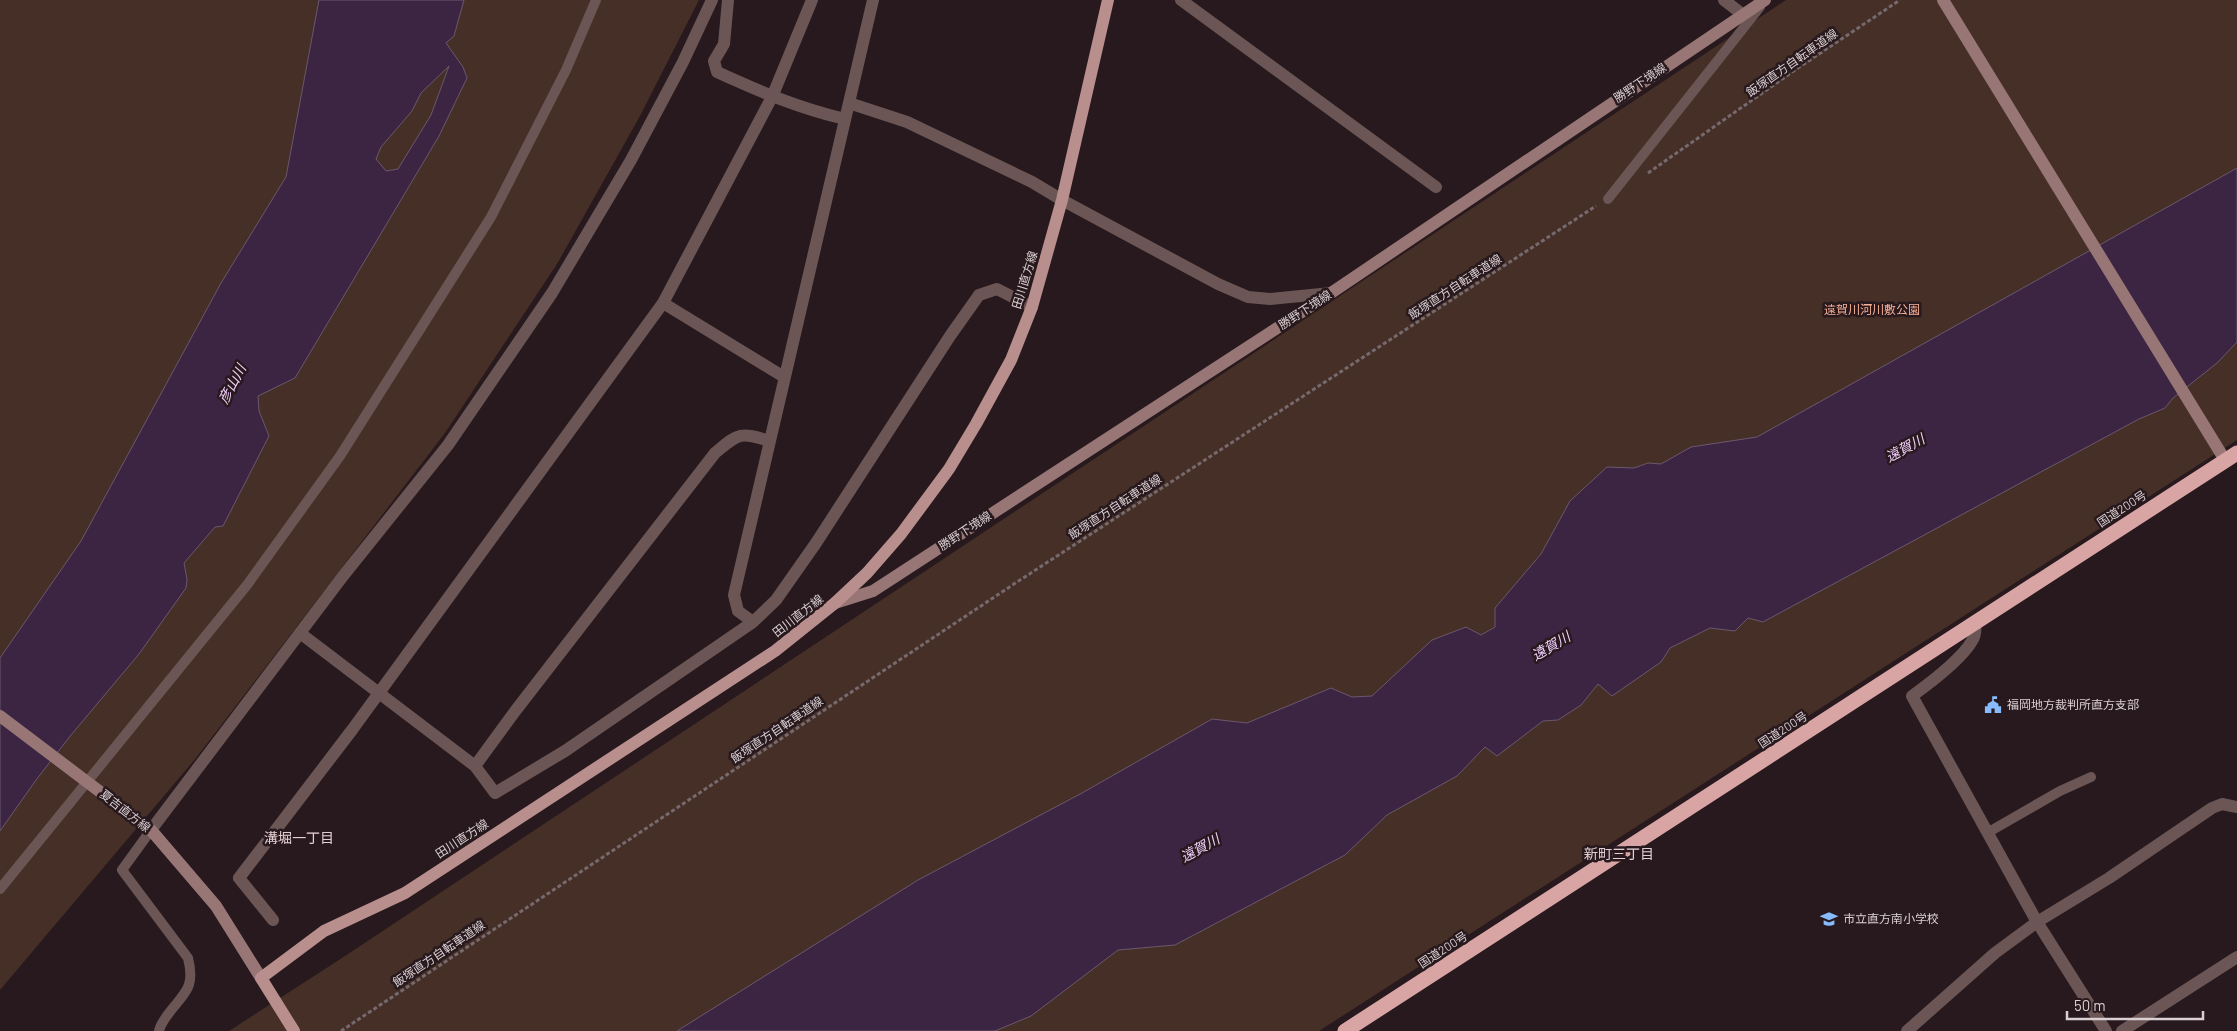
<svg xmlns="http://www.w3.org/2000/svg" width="2237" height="1031" font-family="Barlow,'Noto Sans JP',sans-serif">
	<rect width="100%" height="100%" fill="#27191d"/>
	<path fill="#462f26" d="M 0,0 L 699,0 L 640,116 L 557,264 L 445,433 L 196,758 L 0,990 Z
		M 1786,0 L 2237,0 L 2237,440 L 1319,1031 L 229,1031 L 342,958 Z"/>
	<path fill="#3c2543" stroke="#6b586e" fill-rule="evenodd" d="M 319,0 L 464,0 L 454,36 L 446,43 L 463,67 L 467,78 L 439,136 L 295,378 L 258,396 L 259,411 L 269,436 L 223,526 L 215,527 L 184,563 L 187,579 L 186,588 L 139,654 L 71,735 L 36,780 L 0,831 L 0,658 L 81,541 L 221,283 L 286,177 ZM 449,66 L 431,115 L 398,169 L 386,171 L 376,159 L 381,147 L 412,111 L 421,93 Z
		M 2237,168 L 2237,342 L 2217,363 L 2173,398 L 2165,408 L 2139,419 L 1763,622 L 1748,618 L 1735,631 L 1710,628 L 1670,648 L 1661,662 L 1612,696 L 1598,684 L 1581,705 L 1558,720 L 1543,721 L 1497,756 L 1485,747 L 1457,776 L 1387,815 L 1345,855 L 1175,945 L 1118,950 L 1031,1016 L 995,1031 L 677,1031 L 918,880 L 1082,793 L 1212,719 L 1247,723 L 1331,688 L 1352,697 L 1372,696 L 1432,640 L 1466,627 L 1481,635 L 1495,627 L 1495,608 L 1541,554 L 1570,501 L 1607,467 L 1634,468 L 1648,463 L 1661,464 L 1691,447 L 1757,437 Z"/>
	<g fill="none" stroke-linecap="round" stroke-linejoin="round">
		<path stroke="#776a6e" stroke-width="3" stroke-dasharray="4 2.5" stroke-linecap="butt" d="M 1648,173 L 1798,68 L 1900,0
			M 341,1031 L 1017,582 L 1596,206"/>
		<path stroke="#6b5655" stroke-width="10" d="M 1608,199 L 1760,7
			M 151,830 L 122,870 L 188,958 C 196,990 183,993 166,1017 C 163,1022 160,1025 159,1031
			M 1987,833 L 2060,791 L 2091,777
			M 0,889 L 247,585 L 340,456 L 491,217 L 566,70 L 596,0"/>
		<path stroke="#6b5655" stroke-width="12" d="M 728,0 L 724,44 L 714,61 L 717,72 C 761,92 798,108 845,119
			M 1181,0 L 1436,187
			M 1724,0 L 1742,14
			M 849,103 L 907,122 L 1032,182 L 1062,200 L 1218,284 L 1248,297 L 1270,299 L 1331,293
			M 663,303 L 784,377
			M 753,622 L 738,611 L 734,595 L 873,0
			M 1975,622 C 1976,629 1976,635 1972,641 C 1961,660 1930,683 1912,696 L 2037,922 L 2106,1031
			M 300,633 L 475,766 L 516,710 L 715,453 C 738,434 739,431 769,441
			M 475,766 L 495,793 L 565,751 L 753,622 L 776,600 L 816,543 L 950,336 L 979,295 L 997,289 L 1032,307
			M 151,830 L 343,576 L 448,445 L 552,293 L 631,160 L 683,62 L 712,0
			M 273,920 L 239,878 L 352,730 L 663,303 L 772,97 L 812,0
			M 1907,1031 L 1995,953 L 2037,922 L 2109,878 L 2212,808 L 2222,804 L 2237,807
			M 2122,1031 L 2237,957"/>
		<path stroke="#977675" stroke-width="12" d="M 1943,0 L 2225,460
			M 835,603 L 873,591 L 1331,293 L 1765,0
			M 140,822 L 151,830 L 216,906 L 261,978"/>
		<path stroke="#b98f8e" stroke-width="12" d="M 294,1031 L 261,978 L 324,931 L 405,893 L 775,651 L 835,603 L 867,573 L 901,534 L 949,469 L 976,424 L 1011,360 L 1032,307 L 1062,200 L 1108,0"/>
		<path stroke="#d9a5a4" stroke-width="15" d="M 1345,1031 L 2237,453"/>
		<path stroke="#977675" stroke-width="12" d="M 0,716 L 140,822"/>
	</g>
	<defs>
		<g id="civic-bare" transform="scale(1.35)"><path d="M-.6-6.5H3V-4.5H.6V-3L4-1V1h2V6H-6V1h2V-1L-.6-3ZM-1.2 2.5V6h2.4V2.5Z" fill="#87bbfc" stroke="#27191d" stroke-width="2.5" paint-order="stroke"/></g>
		<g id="school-bare" transform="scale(1.35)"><path d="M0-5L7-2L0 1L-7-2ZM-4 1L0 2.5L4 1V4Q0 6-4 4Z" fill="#87bbfc" stroke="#27191d" stroke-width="2.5" paint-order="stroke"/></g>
	</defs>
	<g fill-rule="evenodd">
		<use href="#civic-bare" x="1993" y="705"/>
		<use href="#school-bare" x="1829" y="919"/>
	</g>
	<g text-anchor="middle" stroke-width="5" stroke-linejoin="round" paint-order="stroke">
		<g font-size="12" fill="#dacfd2" stroke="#27191d">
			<text transform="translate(1792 63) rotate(-35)" y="4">飯塚直方自転車道線</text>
			<text transform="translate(1640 83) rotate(-34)" y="4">勝野下境線</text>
			<text transform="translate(1025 280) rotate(-73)" y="4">田川直方線</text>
			<text transform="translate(1455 287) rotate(-33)" y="4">飯塚直方自転車道線</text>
			<text transform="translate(1305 310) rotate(-33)" y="4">勝野下境線</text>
			<text transform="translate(1115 507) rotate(-33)" y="4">飯塚直方自転車道線</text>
			<text transform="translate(2122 509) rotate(-33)" y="4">国道200号</text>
			<text transform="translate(965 531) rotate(-33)" y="4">勝野下境線</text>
			<text transform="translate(798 616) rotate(-38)" y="4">田川直方線</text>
			<text transform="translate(777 730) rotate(-34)" y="4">飯塚直方自転車道線</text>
			<text transform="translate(1783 730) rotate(-33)" y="4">国道200号</text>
			<text transform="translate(125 811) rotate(38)" y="4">夏吉直方線</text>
			<text transform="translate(462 839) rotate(-33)" y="4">田川直方線</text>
			<text transform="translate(1443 950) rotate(-33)" y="4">国道200号</text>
			<text transform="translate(439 954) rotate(-34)" y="4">飯塚直方自転車道線</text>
		</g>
		<g font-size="12" fill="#f7b096" stroke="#27191d">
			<text x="1872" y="314">遠賀川河川敷公園</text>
		</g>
		<g font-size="12" fill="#dacfd2" stroke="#27191d" text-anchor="start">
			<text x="2007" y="709">福岡地方裁判所直方支部</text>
			<text x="1843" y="923">市立直方南小学校</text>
		</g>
		<g font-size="14" font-style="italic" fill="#f2cffd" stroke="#27191d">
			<text transform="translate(232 384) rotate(-62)" y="5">彦山川</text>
			<text transform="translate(1905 448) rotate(-29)" y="5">遠賀川</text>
			<text transform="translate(1551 646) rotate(-31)" y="5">遠賀川</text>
			<text transform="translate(1200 848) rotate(-29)" y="5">遠賀川</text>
		</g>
		<g font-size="14" fill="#e3ced4" stroke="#27191d">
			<text x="299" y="843">溝堀一丁目</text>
			<text x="1619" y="859">新町三丁目</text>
		</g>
	</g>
	<path d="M2067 1011v8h136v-8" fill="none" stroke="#dacfd2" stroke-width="2.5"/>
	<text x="2074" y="1011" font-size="15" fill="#dacfd2" stroke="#27191d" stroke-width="4" paint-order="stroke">50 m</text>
</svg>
